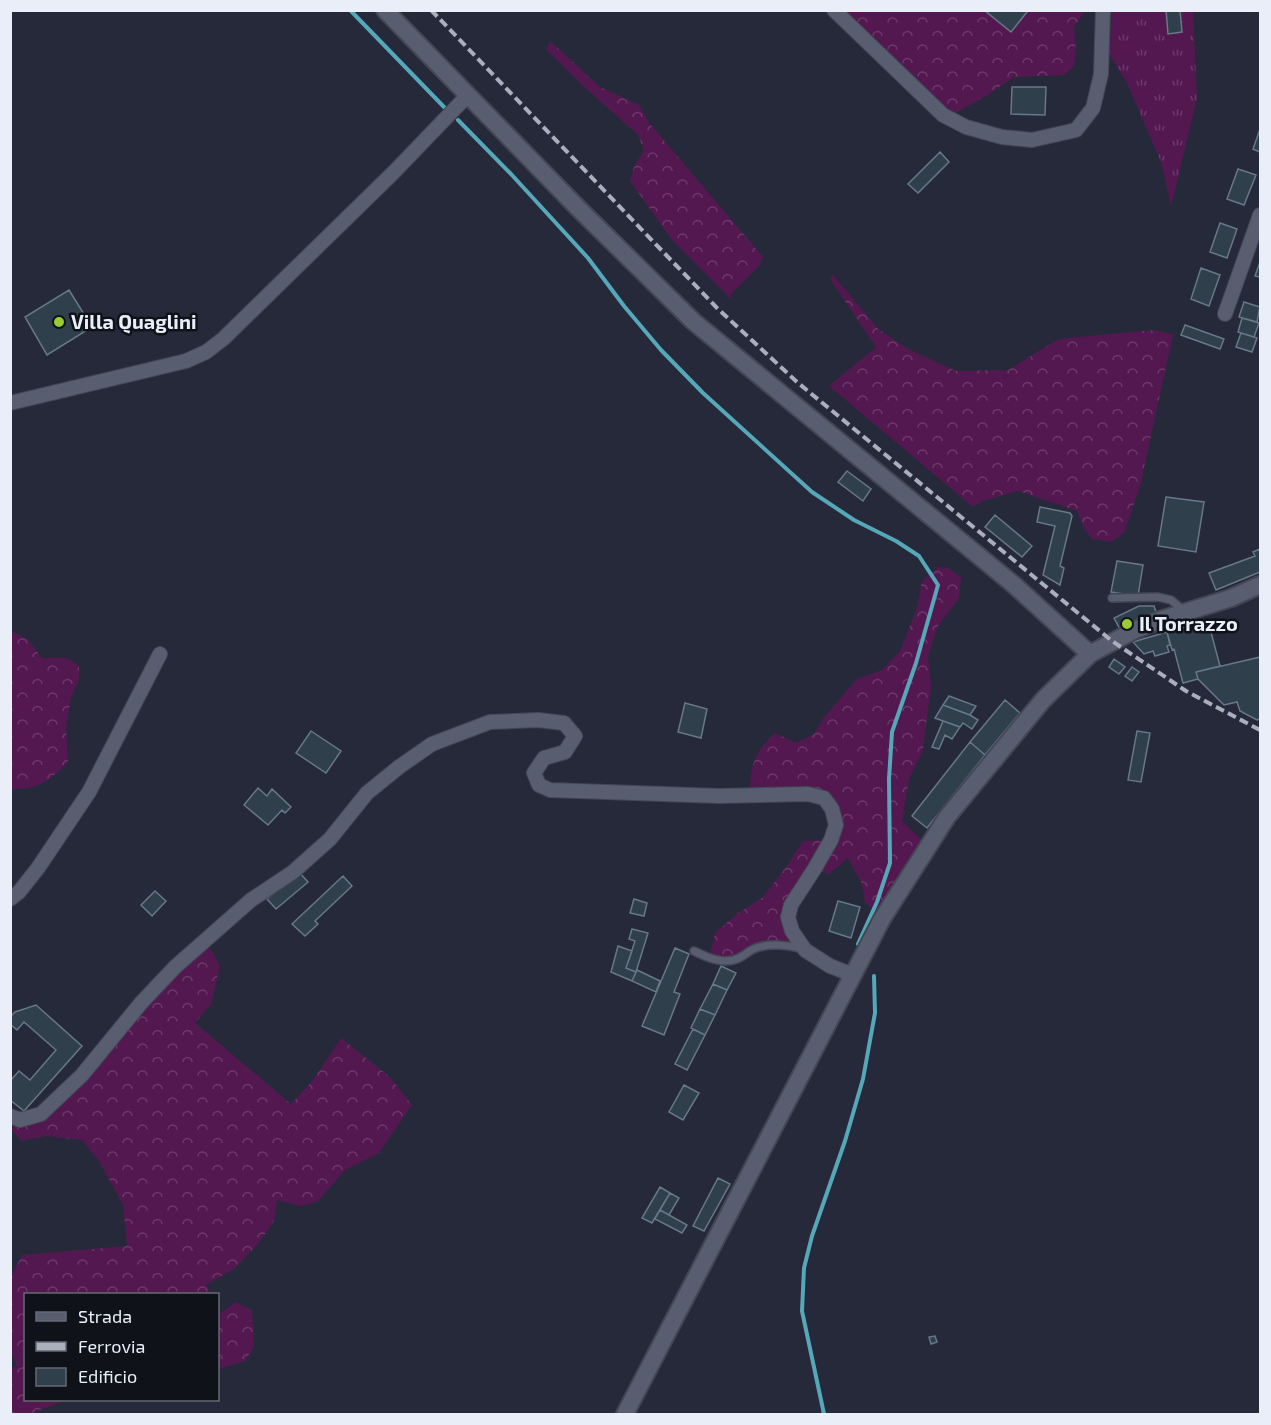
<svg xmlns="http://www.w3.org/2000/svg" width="1271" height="1425" font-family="'Exo 2',sans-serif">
	<defs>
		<pattern id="grass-tufts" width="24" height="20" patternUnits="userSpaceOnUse" patternTransform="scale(1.5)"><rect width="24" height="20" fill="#531850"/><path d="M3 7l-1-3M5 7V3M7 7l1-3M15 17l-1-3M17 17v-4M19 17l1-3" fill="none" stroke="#6c3a6a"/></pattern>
		<pattern id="forest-crowns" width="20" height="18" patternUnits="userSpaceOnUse" patternTransform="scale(1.5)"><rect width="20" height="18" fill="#531850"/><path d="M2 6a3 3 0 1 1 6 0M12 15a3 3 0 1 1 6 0" fill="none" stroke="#6c3a6a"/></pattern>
	</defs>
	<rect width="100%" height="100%" fill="#252939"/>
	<path fill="url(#grass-tufts)" d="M 1111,11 L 1193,11 L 1197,98 L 1171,206 L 1161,162 L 1128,85 L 1110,55 Z"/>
	<path fill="url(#forest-crowns)" d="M 841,11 L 1085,11 L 1074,27 L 1076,51 L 1074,66 L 1064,75 L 1014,77 L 989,94 L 952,115 L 913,82 Z
		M 550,41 L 600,87 L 639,105 L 650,124 L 763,257 L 759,266 L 731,294 L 731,299 L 672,240 L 630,181 L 634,167 L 644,150 L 638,135 L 581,84 L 547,50 Z
		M 833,275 L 879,330 L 910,350 L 956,371 L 1008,370 L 1055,341 L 1065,338 L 1156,330 L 1173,335 L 1140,486 L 1124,533 L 1111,542 L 1092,539 L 1085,530 L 1077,511 L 1018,491 L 982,501 L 973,507 L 829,386 L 876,347 L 830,279 Z
		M 938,567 L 949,568 L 961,578 L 959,598 L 938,626 L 928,656 L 931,686 L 923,750 L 909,779 L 902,821 L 928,846 L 882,919 L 865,902 L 862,884 L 848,858 L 829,874 L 815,869 L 791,905 L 805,950 L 792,946 L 755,948 L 737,959 L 709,958 L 715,933 L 738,913 L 762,898 L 787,866 L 803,841 L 831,840 L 836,825 L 824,798 L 750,795 C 750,767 753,753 775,733 L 797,743 L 814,734 L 824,717 L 857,679 L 882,670 L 900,651 L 917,608 L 922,581 Z
		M 11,631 L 27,639 L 42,658 L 67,658 L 79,666 L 79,680 L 71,697 L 66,727 L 68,762 C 50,781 37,790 11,789 Z
		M 205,940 L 220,966 L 211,1004 L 195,1023 L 291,1104 L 313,1080 L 341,1038 L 390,1077 L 412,1105 L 379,1153 L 345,1170 L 317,1202 L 300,1206 L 277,1200 L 274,1221 L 258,1244 L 234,1269 L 206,1285 L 210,1294 L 26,1294 L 26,1400 L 66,1400 L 30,1414 L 11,1414 L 11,1368 L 17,1367 L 11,1351 L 10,1278 L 22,1255 L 127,1246 L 123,1205 L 99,1161 L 82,1140 L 46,1136 L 21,1141 L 11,1129 L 20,1120 L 41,1114 Z
		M 236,1302 L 252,1310 L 254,1347 L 245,1361 L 218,1369 L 218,1311 L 219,1314 Z"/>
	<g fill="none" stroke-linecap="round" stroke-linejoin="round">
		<path stroke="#56a8b9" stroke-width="4" d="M 350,10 L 444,107
			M 458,120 L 511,174 L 588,258 L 624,306 L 661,350 L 703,393 L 812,492 L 854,520 L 896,541 L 919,556 L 938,585 L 916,663 L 892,732 L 889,779 L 890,863 L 877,902 L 858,944
			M 824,1414 L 802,1311 L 804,1268 L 812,1236 L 845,1141 L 863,1079 L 875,1013 L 874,976"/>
	</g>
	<path fill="#2f3f4c" stroke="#677886" stroke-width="1.5" d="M 984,10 L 1025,10 L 1027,12 L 1011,32 Z
		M 1166,10 L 1180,10 L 1182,32 L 1168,34 Z
		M 1012,87 L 1046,87 L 1045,115 L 1011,114 Z
		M 1260,129 L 1260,152 L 1253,149 Z
		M 940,152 L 949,162 L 918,193 L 908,184 Z
		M 1238,169 L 1256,175 L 1244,205 L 1227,199 Z
		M 1220,223 L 1237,229 L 1227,258 L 1210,252 Z
		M 1260,262 L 1260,277 L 1255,276 Z
		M 1201,268 L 1220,275 L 1209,306 L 1191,299 Z
		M 69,290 L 92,327 L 47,355 L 25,317 Z
		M 1244,302 L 1260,307 L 1257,322 L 1239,317 Z
		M 1242,318 L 1259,323 L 1254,337 L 1238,332 Z
		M 1185,325 L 1224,339 L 1220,349 L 1181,335 Z
		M 1241,333 L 1257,338 L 1252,352 L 1236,347 Z
		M 847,471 L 871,489 L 863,501 L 838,482 Z
		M 1166,497 L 1204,502 L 1196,552 L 1158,546 Z
		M 1040,507 L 1070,513 L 1072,516 L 1060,566 L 1064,568 L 1060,585 L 1043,575 L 1055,526 L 1037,522 Z
		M 995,515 L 1032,546 L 1022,557 L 985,527 Z
		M 1260,549 L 1260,572 L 1216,590 L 1209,573 L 1255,556 L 1253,552 Z
		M 1117,561 L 1143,565 L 1138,596 L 1111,592 Z
		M 1139,606 L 1154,606 L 1157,615 L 1121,631 L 1114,618 Z
		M 1208,621 L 1220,666 L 1196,672 L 1198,679 L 1183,683 L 1174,649 L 1172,650 L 1167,632 Z
		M 1167,632 L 1170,645 L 1167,646 L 1169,652 L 1155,656 L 1153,651 L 1144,654 L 1133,642 Z
		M 1260,657 L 1260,719 L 1257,720 L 1240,711 L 1237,702 L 1224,705 L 1198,679 L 1196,672 Z
		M 1114,659 L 1125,667 L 1119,674 L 1109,667 Z
		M 1132,667 L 1139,672 L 1132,681 L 1125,676 Z
		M 949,696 L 976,706 L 970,715 L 943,705 Z
		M 1005,700 L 1020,713 L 985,755 L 970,742 Z
		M 685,703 L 707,709 L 701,738 L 678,732 Z
		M 943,705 L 970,715 L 978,720 L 972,729 L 963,723 L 960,727 L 935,718 Z
		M 943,721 L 960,727 L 952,739 L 945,735 L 939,749 L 932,747 Z
		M 311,731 L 341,751 L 326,773 L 296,753 Z
		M 1137,731 L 1150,733 L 1141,782 L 1128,780 Z
		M 970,742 L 985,755 L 927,828 L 912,816 Z
		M 258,788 L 267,796 L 272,789 L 291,807 L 285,813 L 282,810 L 268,825 L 244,805 Z
		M 299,872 L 308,882 L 276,909 L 267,899 Z
		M 343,876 L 352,886 L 315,921 L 318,924 L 305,936 L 292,924 Z
		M 155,891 L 166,901 L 152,916 L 141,905 Z
		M 634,899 L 647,903 L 644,916 L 630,913 Z
		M 838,901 L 860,907 L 851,938 L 829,931 Z
		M 632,929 L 648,933 L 636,972 L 626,968 L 635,941 L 629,939 Z
		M 618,946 L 632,951 L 626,968 L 636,972 L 632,981 L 611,972 Z
		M 675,948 L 689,954 L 674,992 L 680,994 L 664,1035 L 642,1026 Z
		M 721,966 L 736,973 L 727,990 L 713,984 Z
		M 637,970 L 660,981 L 656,992 L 632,981 Z
		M 713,984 L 727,990 L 715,1015 L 700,1009 Z
		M 36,1005 L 82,1046 L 24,1111 L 10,1100 L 10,1081 L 19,1071 L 30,1080 L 56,1050 L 24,1022 L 17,1030 L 10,1024 L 10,1017 L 15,1012 Z
		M 700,1009 L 715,1015 L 705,1035 L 691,1028 Z
		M 693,1029 L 705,1035 L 687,1070 L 675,1064 Z
		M 684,1085 L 699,1093 L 683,1120 L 669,1112 Z
		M 718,1178 L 730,1184 L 704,1231 L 693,1226 Z
		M 660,1187 L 670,1193 L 652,1223 L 642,1218 Z
		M 670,1193 L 679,1198 L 669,1215 L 660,1210 Z
		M 660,1210 L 687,1225 L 682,1233 L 655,1219 Z
		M 935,1336 L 937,1342 L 931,1344 L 929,1337 Z"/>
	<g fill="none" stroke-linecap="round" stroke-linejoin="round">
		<g stroke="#434754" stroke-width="10">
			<path id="service" d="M 1112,598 L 1158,597 L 1171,600 L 1183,610
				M 694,951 C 708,958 724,965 739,958 C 745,955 750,950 756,948 C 770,943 789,945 803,949"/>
		</g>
		<g stroke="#434754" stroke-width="16">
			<path id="minor" d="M 834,10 L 943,115 L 966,127 L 1002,137 L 1032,140 L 1076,130 L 1093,108 L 1101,74 L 1103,10
				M 1225,314 L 1260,215
				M 10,403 L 186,361 L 206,352 L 223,339 L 394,172 L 468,95
				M 10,899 L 19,892 L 38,868 L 89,792 L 160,654
				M 10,1116 L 20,1120 L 41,1114 L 82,1075 L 141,1003 L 175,967 L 251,900 L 293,872 L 330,839 L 367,793 L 399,767 L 432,744 L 490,722 L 538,720 L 564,723 L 575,736 L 565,752 L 544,758 L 534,773 L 539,785 L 550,790 L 719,796 L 808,794 L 824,798 L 832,809 L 836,825 L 831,840 L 815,868 L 791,905 L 788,917 L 792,931 L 805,950 L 830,966 L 853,975"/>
		</g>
		<g stroke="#434754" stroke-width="20">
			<path id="tertiary" d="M 385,10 L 578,208 L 694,322 L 1013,584 L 1090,654
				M 625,1414 L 882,919 L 947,817 L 1043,700 L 1090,654 L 1135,630 L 1160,620 L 1231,598 L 1260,585"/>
		</g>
		<use href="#service" stroke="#585d70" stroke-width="7"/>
		<use href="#minor" stroke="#585d70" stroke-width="14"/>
		<use href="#tertiary" stroke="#585d70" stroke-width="16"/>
		<path stroke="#abafbc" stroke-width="4" stroke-dasharray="9 4.5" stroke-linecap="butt" d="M 431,10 L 717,308 L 797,382 L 1112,641 L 1186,691 L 1260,730"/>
	</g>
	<g fill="#9bcb33" stroke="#10121a" stroke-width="2">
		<circle cx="59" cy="322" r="6"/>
		<circle cx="1127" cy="624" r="6"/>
	</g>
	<g text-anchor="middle" stroke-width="5" stroke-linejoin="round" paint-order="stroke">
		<g font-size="20" font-weight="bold" fill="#eaeef9" stroke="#10121a" text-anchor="start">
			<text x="71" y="329">Villa Quaglini</text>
			<text x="1139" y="631">Il Torrazzo</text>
		</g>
	</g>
	<rect width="1271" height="1425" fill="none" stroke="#eaeef9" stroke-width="24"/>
	<rect x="24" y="1293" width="195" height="108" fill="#10121a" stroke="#676a73" stroke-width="1.5"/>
	<rect x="36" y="1312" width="30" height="9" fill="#585d70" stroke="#676a73" stroke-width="1.5"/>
	<text x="78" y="1323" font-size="18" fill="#eaeef9">Strada</text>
	<rect x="36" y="1342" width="30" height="9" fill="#abafbc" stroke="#676a73" stroke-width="1.5"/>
	<text x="78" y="1353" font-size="18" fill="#eaeef9">Ferrovia</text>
	<rect x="36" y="1368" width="30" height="18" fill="#2f3f4c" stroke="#676a73" stroke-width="1.5"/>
	<text x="78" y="1383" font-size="18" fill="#eaeef9">Edificio</text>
</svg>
